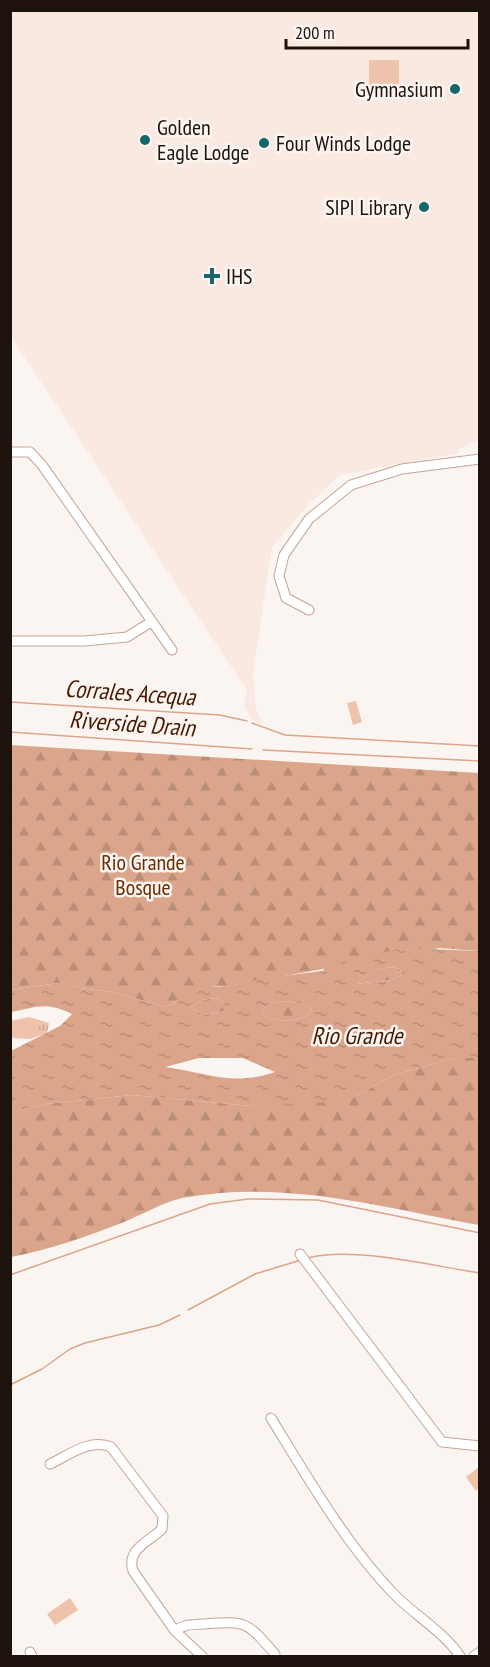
<svg xmlns="http://www.w3.org/2000/svg" width="490" height="1667" font-family="'PT Sans Narrow',sans-serif">
	<defs>
		<pattern id="grass-tufts" width="24" height="20" patternUnits="userSpaceOnUse" patternTransform="scale(1.5)"><rect width="24" height="20" fill="#efc2ac"/><path d="M3 7l-1-3M5 7V3M7 7l1-3M15 17l-1-3M17 17v-4M19 17l1-3" fill="none" stroke="#cca693"/></pattern>
		<pattern id="forest-firs" width="22" height="20" patternUnits="userSpaceOnUse" patternTransform="scale(1.5)"><rect width="22" height="20" fill="#daa58b"/><path d="M5 1l3.5 6h-7zM16 11l3.5 6h-7z" fill="#bb8d77"/></pattern>
		<pattern id="water-ripples" width="26" height="14" patternUnits="userSpaceOnUse" patternTransform="scale(1.5)"><rect width="26" height="14" fill="#dba58b"/><path d="M2 4q2-2 4 0t4 0M15 11q2-2 4 0t4 0" fill="none" stroke="#bc8d77"/></pattern>
	</defs>
	<rect width="100%" height="100%" fill="#fbf5f1"/>
	<path fill="#fae9e1" d="M 10,11 L 479,11 L 479,441 L 476,441 L 459,449 L 459,453 L 340,475 L 310,503 L 272,547 L 253,675 L 256,709 L 264,726 L 251,719 L 244,705 L 247,690 L 11,337 Z"/>
	<path fill="url(#grass-tufts)" d="M 29,1017 L 49,1023 L 47,1033 L 30,1039 L 11,1038 L 10,1021 Z"/>
	<path fill="url(#forest-firs)" d="M 10,745 L 479,773 L 479,951 L 439,948 L 224,987 C 194,982 189,996 165,1007 L 113,992 L 79,988 L 65,982 L 11,990 Z
		M 392,967 L 400,969 L 402,975 L 392,980 L 354,984 L 376,970 Z
		M 215,998 L 223,1002 L 229,1010 L 206,1015 L 190,1008 L 202,1000 Z
		M 286,1001 L 310,1005 L 311,1012 C 297,1024 281,1021 265,1017 L 261,1010 L 273,1003 Z
		M 454,1058 L 479,1058 L 479,1225 C 381,1207 283,1179 182,1198 C 163,1202 142,1215 124,1222 C 88,1236 49,1250 11,1257 L 10,1113 L 46,1104 L 132,1095 L 252,1106 L 356,1096 L 394,1075 Z"/>
	<path fill="#efc2ac" d="M 369,60 L 399,60 L 399,94 L 369,94 Z
		M 356,701 L 362,722 L 353,725 L 347,703 Z
		M 479,1467 L 479,1488 L 476,1491 L 466,1477 Z
		M 70,1598 L 78,1610 L 55,1625 L 47,1614 Z"/>
	<path fill="url(#water-ripples)" fill-rule="evenodd" d="M 403,948 L 479,951 L 479,1058 L 454,1058 L 394,1075 L 356,1096 L 334,1102 L 252,1106 L 132,1095 L 46,1104 L 11,1113 L 11,1051 L 60,1026 L 72,1014 C 46,1001 37,1007 11,1012 L 11,990 L 65,982 L 79,988 L 113,992 L 165,1007 L 175,1002 L 195,985 L 224,987 L 267,978 L 322,971 L 329,965 ZM 392,967 L 400,969 L 402,975 L 392,980 L 355,984 L 376,970 ZM 215,998 L 223,1002 L 228,1010 L 206,1015 L 190,1008 L 202,1000 ZM 286,1001 L 310,1005 L 311,1012 C 298,1024 281,1021 265,1017 L 261,1010 L 273,1003 ZM 199,1058 L 243,1058 L 275,1072 C 233,1087 205,1072 165,1067 Z"/>
	<g fill="none" stroke-linecap="round" stroke-linejoin="round">
		<path stroke="#dba58b" stroke-width="1.5" d="M 10,702 L 220,715 L 247,721
			M 252,723 L 285,735 L 480,746
			M 10,732 L 252,749
			M 263,750 L 480,761
			M 308,1258 C 353,1246 432,1266 480,1273
			M 10,1275 L 210,1204 L 248,1199 L 318,1200 L 480,1233
			M 188,1310 L 255,1274 L 301,1260
			M 12,1384 L 42,1369 L 70,1349 L 85,1343 L 159,1325 L 180,1315"/>
		<g stroke="#c4a596" stroke-width="11">
			<path id="minor" d="M 10,452 L 30,452 L 42,465 L 172,650
				M 309,610 L 286,598 L 279,576 L 284,555 L 309,519 L 351,485 L 402,469 L 480,459
				M 10,641 L 84,641 L 127,637 L 151,622
				M 300,1254 L 442,1442 L 480,1446
				M 271,1418 C 306,1475 347,1546 394,1594 C 415,1616 442,1630 460,1656
				M 50,1464 C 69,1455 90,1438 111,1447 L 163,1516 L 162,1529 C 149,1542 126,1549 133,1571 L 175,1631 L 202,1656
				M 175,1631 C 185,1624 190,1625 202,1624 C 247,1621 245,1620 275,1654
				M 30,1652 L 32,1656
				M 474,1656 L 480,1652"/>
		</g>
		<use href="#minor" stroke="#fff" stroke-width="9"/>
	</g>
	<g fill="#18656c" stroke="#fbf5f1" stroke-width="2">
		<circle cx="455" cy="89" r="6"/>
		<circle cx="145" cy="140" r="6"/>
		<circle cx="264" cy="143" r="6"/>
		<circle cx="424" cy="207" r="6"/>
		<path d="M209 267h6v6h6v6h-6v6h-6v-6h-6v-6h6z"/>
	</g>
	<g text-anchor="middle" stroke-width="5" stroke-linejoin="round" paint-order="stroke">
		<g font-size="22" fill="#1d120c" stroke="#fbf5f1" text-anchor="start">
			<text x="443" y="97" text-anchor="end">Gymnasium</text>
			<text x="157" y="135">Golden<tspan x="157" dy="25">Eagle Lodge</tspan></text>
			<text x="276" y="151">Four Winds Lodge</text>
			<text x="412" y="215" text-anchor="end">SIPI Library</text>
			<text x="226" y="284">IHS</text>
		</g>
		<g font-size="22" fill="#6a2b00" stroke="#fbf5f1">
			<text x="143" y="870">Rio Grande<tspan x="143" dy="25">Bosque</tspan></text>
		</g>
		<g font-size="24" font-style="italic" fill="#481900" stroke="#fbf5f1">
			<text transform="translate(130 693) rotate(4)" y="8">Corrales Acequa</text>
			<text transform="translate(132 724) rotate(4)" y="8">Riverside Drain</text>
			<text x="357" y="1044">Rio Grande</text>
		</g>
	</g>
	<rect width="490" height="1667" fill="none" stroke="#1d120c" stroke-width="24"/>
	<path d="M286 39v9h182v-9" fill="none" stroke="#1d120c" stroke-width="3"/>
	<text x="295" y="39" font-size="18" fill="#1d120c" stroke="#fbf5f1" stroke-width="4.5" paint-order="stroke">200 m</text>
</svg>
